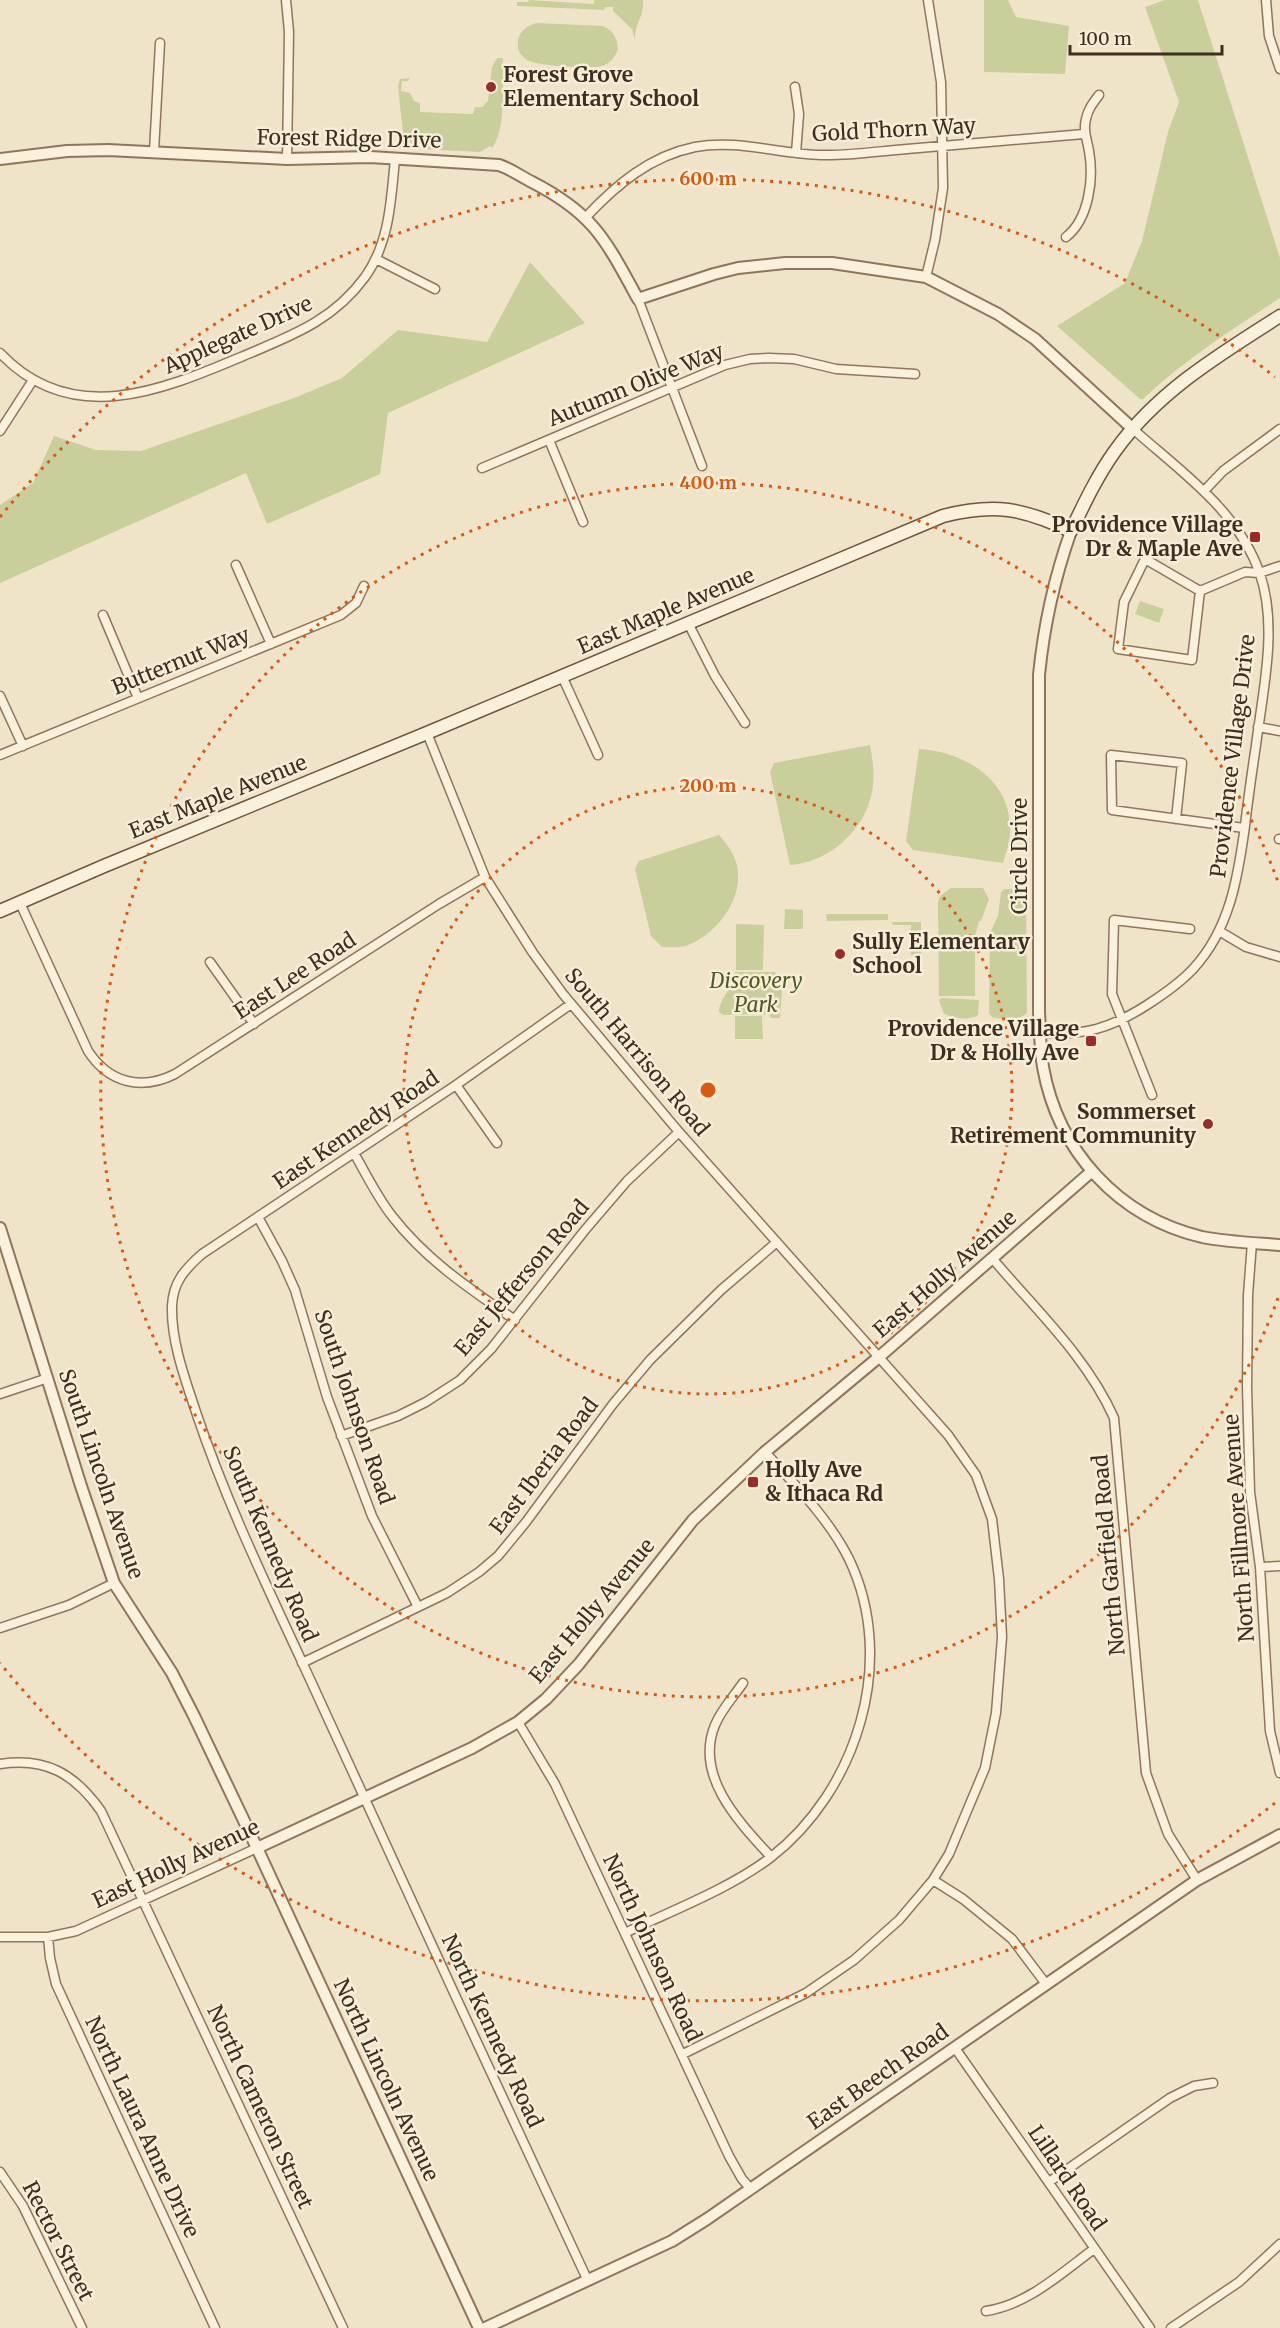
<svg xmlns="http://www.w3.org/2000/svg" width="1280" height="2328" font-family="Merriweather,serif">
	<rect width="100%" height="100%" fill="#f0e4c8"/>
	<path fill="#c9cf9b" d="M 529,0 L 594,4 L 594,0 L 643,0 C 645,16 634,24 635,40 L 632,29 L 613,11 L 613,7 L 605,7 L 604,10 L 517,6 L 517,2 L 528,2 Z
		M 984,0 L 1008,0 L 1016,17 L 1069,26 L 1065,74 L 984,72 Z
		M 1165,0 L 1198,0 L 1280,258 L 1280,298 C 1232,330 1185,359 1143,399 L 1140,399 L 1057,326 L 1125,283 L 1142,241 L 1168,132 L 1179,102 L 1145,7 Z
		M 537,23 L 603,26 C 614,31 617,38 618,49 C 615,57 611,63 602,66 C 592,69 536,66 527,60 C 510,49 518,26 537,23 Z
		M 497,58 L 503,58 C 502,83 507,128 492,148 L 490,146 L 480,152 L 418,149 L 407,140 L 404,142 L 398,86 L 400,79 L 410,78 L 408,81 L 402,81 L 401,91 L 410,93 L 414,101 L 420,103 L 420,112 L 473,114 L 475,107 L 482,107 L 488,101 L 492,67 Z
		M 530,262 L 585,323 L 388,413 L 380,474 L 267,524 L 246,473 L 0,583 L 0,505 L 33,483 L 54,436 L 96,450 L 141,451 L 294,398 L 342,378 L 398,330 L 487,342 Z
		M 1140,601 L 1164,609 L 1159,623 L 1135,614 Z
		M 870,745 C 873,761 875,776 872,792 C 865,830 829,863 790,865 L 770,772 L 774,763 Z
		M 919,749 C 962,751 1009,778 1010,826 C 1011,839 1007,851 1003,863 L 913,850 L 906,841 Z
		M 719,835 C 726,843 733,852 736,862 C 747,896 716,936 685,946 C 678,948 670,947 662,947 L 651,936 L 635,869 L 639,861 Z
		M 951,888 L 983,888 L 989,899 L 981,921 L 979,921 L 975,937 L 975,996 L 939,996 L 938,902 L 940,896 Z
		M 1005,889 L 1019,889 L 1026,894 L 1027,1013 C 1018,1021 1003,1020 992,1017 L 989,1013 L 990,933 L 998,916 L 1001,892 Z
		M 785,909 L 803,910 L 803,929 L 784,929 Z
		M 826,914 L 888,914 L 888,920 L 827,921 Z
		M 892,922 L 921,922 L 921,954 L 919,957 L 911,955 L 911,925 L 893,925 Z
		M 736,924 L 764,925 L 763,970 L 736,970 Z
		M 735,972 L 775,972 L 780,979 L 782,992 L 780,1018 L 771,1018 L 768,1014 L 723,1015 L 719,1012 C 719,998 734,988 735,972 Z
		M 942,998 L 979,1000 L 978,1015 C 969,1021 954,1018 944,1014 L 939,1000 Z
		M 735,1016 L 762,1016 L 763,1039 L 735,1039 Z"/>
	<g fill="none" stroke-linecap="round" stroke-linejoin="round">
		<g stroke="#8d765c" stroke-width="11">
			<path id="minor" d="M 286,0 L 289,32 L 287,159
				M 1266,0 L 1269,36 L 1280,69
				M 795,87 L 799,114 L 796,153
				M 154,151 L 160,43
				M 586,217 C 616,185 650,156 695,147 C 737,139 779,154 821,155 C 850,156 879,151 907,149 C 966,144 1025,139 1084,134
				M 1066,237 C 1089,219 1094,179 1089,151 C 1087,139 1083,131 1086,119 C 1088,109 1093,103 1099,95
				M 376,259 L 435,289
				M 926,277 L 935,240 L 943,188 L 941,82 L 928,0
				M 638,299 L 702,466
				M 0,353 C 71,428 160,391 241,357 C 290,336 332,322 365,277 C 390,242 391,199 395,159
				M 0,431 L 33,380
				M 549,440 L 583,522
				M 482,468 L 725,365 L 750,359 L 769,358 L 794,359 L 836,369 L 915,374
				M 1204,491 L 1223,471 L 1280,429
				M 236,565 L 271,644
				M 1200,591 L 1192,660 L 1118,649 L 1124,602 L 1145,559 L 1200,591 L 1245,572 L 1259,573 L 1280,566
				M 103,615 L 138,698
				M 688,623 L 715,676 L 745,723
				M 562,676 L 598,755
				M 0,696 L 23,746
				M 1258,727 L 1280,731
				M 427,733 L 485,877 L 533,953 L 563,994 L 679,1132 L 948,1435 L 976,1475 L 992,1519 L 999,1579 L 1002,1637 L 996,1713 L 985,1768 L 949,1854 L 933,1880 L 899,1920 L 854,1960 L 806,1993 L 683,2054
				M 0,755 L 341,615 L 356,603 L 364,586
				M 1176,819 L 1182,763 L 1111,755 L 1112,810 L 1244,828
				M 1279,839 L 1280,839
				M 20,903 L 88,1051 C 109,1083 141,1091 175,1074 L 439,904 L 485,877
				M 1219,931 L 1246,947 L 1280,957
				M 210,962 L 254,1024
				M 571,1004 L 456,1085 L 202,1254 C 185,1269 173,1282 172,1306 C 171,1343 186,1381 197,1415 C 226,1501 265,1582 303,1664 C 396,1870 492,2074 587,2279
				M 1040,1032 C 1083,1037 1111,1028 1147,1005 C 1164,994 1180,983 1193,969 C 1230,929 1238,877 1245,826 C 1248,799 1252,772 1256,745 C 1263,690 1278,627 1260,574 C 1238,510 1181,472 1133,429
				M 456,1085 L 497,1143
				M 1152,1095 L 1112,994 L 1114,920 L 1190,929
				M 354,1153 C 366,1174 377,1197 392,1216 C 426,1260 470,1289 515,1320
				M 258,1217 L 282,1261 L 295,1290 L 327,1397 L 372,1516 L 418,1607
				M 1252,1243 L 1248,1295 L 1247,1387 L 1250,1492 L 1260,1567 L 1270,1731 L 1280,1773
				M 992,1258 C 1035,1309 1087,1357 1114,1418 L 1146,1773 L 1168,1834 L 1197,1880
				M 0,1394 L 48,1378
				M 341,1436 L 398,1416 L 426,1402 L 460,1380 L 491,1349 L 585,1230 L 627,1181 L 679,1132
				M 1260,1567 L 1280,1566
				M 0,1628 L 69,1605 L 114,1583
				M 302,1663 L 447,1593 L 479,1572 L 498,1556 L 526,1522 L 613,1404 L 650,1360 L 721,1290 L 777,1242
				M 743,1683 C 734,1696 721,1710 715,1725 C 694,1776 739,1822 771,1857
				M 518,1722 L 555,1784 L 729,2156 L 742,2179 L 751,2189
				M 0,1764 C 46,1757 75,1774 101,1811 L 343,2328
				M 933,1880 L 963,1899 L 1012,1939 L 1046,1984
				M 625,1933 C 673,1910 727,1890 770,1858 C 857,1791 898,1661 849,1559 C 829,1519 795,1485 765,1452
				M 0,1937 L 48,1937 L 76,1931 L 257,1848
				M 48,1937 L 50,1958 L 56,1984 L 215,2328
				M 955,2048 L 1150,2328
				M 0,2172 L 23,2206 L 82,2328
				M 1049,2182 L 1170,2098 L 1194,2086 L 1213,2083
				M 986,2311 C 1027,2305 1060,2274 1094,2249
				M 1171,2328 L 1239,2282 L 1280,2244"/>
		</g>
		<g stroke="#8d765c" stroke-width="14">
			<path id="tertiary" d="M 0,159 L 67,151 L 108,150 L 287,159 L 370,157 L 499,165 C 511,169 520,176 532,182 C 594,214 605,239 638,299 L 714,274 L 738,268 L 785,263 L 832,263 L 926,277 L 998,314 L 1035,339 L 1133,429
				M 1071,531 C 1054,579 1044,624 1039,675 L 1039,1012 C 1040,1030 1040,1049 1043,1067 C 1058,1151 1118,1217 1202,1237 C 1227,1242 1255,1243 1280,1245
				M 0,1228 L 81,1486 L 114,1583 L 172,1673 L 194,1716 L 257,1848 L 479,2328
				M 257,1848 L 472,1748 L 518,1722 L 546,1699 L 579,1664 L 693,1520 L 765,1452 L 879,1357 L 1091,1172
				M 485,2328 L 672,2241 L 707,2219 L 1197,1880 L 1280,1835"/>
		</g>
		<g stroke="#6f573f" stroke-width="15">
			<path id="secondary" d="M 0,911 L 104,866 L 427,733 L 943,516 C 994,503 1023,508 1071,531 C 1084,504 1097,476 1115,451 C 1157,392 1220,354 1280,316"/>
		</g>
		<use href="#minor" stroke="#faf1dc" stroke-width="8"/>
		<use href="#tertiary" stroke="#faf1dc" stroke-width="10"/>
		<use href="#secondary" stroke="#faf1dc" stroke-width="12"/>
	</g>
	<g fill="none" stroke="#df570d" stroke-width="3" stroke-dasharray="3 6">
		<circle cx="708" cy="1090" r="304"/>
		<path d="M1278 1298A607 607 0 1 1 1278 882"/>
		<path d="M1275 1803A911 911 0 0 1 0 1663M0 517A911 911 0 0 1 1275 377"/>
	</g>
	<g fill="#9e2a2b" stroke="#f7eed8" stroke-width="2">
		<circle cx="491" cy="87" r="6"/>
		<rect x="1249" y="531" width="12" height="12" rx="3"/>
		<circle cx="840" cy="954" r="6"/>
		<rect x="1085" y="1035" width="12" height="12" rx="3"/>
		<circle cx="1208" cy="1124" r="6"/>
		<rect x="747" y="1476" width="12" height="12" rx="3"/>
	</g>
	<g text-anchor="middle" stroke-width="5" stroke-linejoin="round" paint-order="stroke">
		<g font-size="21" font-weight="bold" fill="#3d2e20" stroke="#f7eed8" text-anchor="start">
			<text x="503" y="82">Forest Grove<tspan x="503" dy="24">Elementary School</tspan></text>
			<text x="1243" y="532" text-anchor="end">Providence Village<tspan x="1243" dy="24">Dr &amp; Maple Ave</tspan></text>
			<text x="852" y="949">Sully Elementary<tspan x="852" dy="24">School</tspan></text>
			<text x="1079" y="1036" text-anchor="end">Providence Village<tspan x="1079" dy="24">Dr &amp; Holly Ave</tspan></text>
			<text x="1196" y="1119" text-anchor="end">Sommerset<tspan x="1196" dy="24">Retirement Community</tspan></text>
			<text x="765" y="1477">Holly Ave<tspan x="765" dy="24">&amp; Ithaca Rd</tspan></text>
		</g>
		<g font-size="21" fill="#3d2e20" stroke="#f7eed8">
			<text transform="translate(894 130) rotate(-3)" y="7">Gold Thorn Way</text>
			<text transform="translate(349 139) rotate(1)" y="7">Forest Ridge Drive</text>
			<text transform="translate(238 335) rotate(-24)" y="7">Applegate Drive</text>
			<text transform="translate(636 385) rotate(-22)" y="7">Autumn Olive Way</text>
			<text transform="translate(666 611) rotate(-23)" y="7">East Maple Avenue</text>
			<text transform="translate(181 661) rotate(-22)" y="7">Butternut Way</text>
			<text transform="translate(1233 756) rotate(-83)" y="7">Providence Village Drive</text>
			<text transform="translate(218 797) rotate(-22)" y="7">East Maple Avenue</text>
			<text transform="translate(1020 856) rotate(-90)" y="7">Circle Drive</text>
			<text transform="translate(295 976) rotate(-33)" y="7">East Lee Road</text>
			<text transform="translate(637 1052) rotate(50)" y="7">South Harrison Road</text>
			<text transform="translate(356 1130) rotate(-34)" y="7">East Kennedy Road</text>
			<text transform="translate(945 1274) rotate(-41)" y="7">East Holly Avenue</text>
			<text transform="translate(522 1278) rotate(-50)" y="7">East Jefferson Road</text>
			<text transform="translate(354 1407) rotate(71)" y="7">South Johnson Road</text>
			<text transform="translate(544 1466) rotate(-53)" y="7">East Iberia Road</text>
			<text transform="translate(101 1474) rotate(71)" y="7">South Lincoln Avenue</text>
			<text transform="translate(1239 1528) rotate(-94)" y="7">North Fillmore Avenue</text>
			<text transform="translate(270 1544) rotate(67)" y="7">South Kennedy Road</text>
			<text transform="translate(1109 1555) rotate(-95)" y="7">North Garfield Road</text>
			<text transform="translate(592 1611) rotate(-50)" y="7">East Holly Avenue</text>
			<text transform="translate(176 1864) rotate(-25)" y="7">East Holly Avenue</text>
			<text transform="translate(652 1948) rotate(65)" y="7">North Johnson Road</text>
			<text transform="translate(492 2031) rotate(65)" y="7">North Kennedy Road</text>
			<text transform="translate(878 2077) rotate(-35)" y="7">East Beech Road</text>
			<text transform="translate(386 2080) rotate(65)" y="7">North Lincoln Avenue</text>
			<text transform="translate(260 2107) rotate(65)" y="7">North Cameron Street</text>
			<text transform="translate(142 2127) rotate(65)" y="7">North Laura Anne Drive</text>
			<text transform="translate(1067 2178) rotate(56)" y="7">Lillard Road</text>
			<text transform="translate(58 2241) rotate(63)" y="7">Rector Street</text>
		</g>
		<g font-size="21" font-style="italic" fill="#4d5a26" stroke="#f7eed8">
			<text x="756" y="988">Discovery<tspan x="756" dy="24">Park</tspan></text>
		</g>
	</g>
	<circle cx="708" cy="1090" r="9" fill="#df570d" stroke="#f7eed8" stroke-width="3"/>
	<g font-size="18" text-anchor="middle" font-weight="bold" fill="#df570d" stroke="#f7eed8" stroke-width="5" stroke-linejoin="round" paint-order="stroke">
		<text x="708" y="185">600 m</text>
		<text x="708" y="489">400 m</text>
		<text x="708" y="792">200 m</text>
	</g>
	<path d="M1070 45v9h152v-9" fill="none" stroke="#3d2e20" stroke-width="3"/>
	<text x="1079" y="45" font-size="18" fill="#3d2e20" stroke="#f7eed8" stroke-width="4.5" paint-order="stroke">100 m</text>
</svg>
